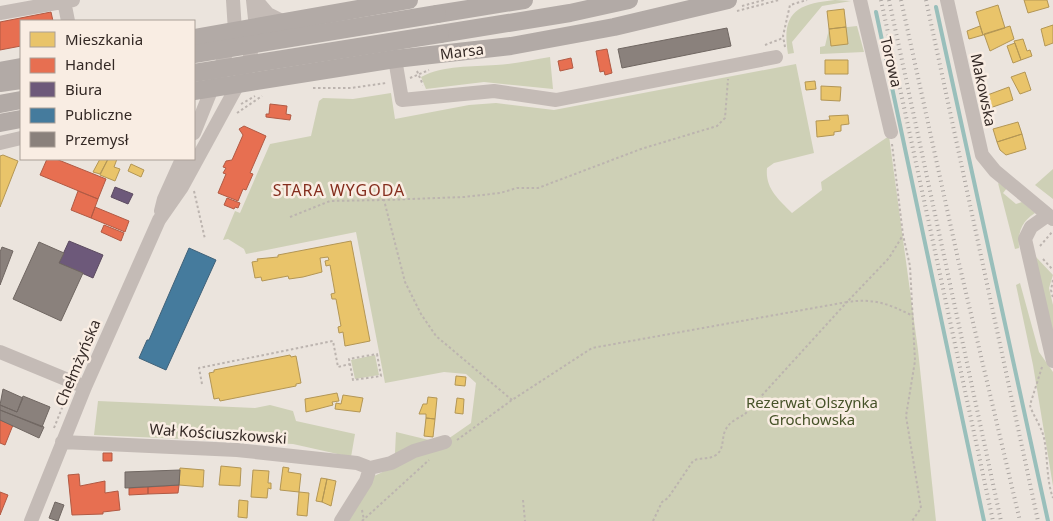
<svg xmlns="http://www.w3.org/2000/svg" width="1053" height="521" font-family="'Noto Sans',sans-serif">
	<rect width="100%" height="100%" fill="#ebe4dd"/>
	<path fill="#ced0b6" d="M 835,0 L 851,1 L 822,6 L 792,42 L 794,53 L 788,54 C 781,12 797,4 835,0 Z
		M 857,26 L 864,52 L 820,54 L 820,47 L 825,46 L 829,29 Z
		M 550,57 L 553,89 L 484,82 L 426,89 L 421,77 C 444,65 472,67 496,65 C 514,64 532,60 550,57 Z
		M 796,64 L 814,153 L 774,163 L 767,168 C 765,188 778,199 792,213 L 822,190 L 821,182 L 889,136 L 918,350 L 936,521 L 345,521 L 374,476 L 435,448 L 471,423 L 476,383 L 466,374 L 444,372 L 385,383 L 356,232 L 246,254 L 244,249 L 228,239 L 223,240 L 235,211 L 240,213 L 270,144 L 311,136 L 319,101 L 323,98 L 353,99 L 391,93 L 395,119 L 469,105 L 496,103 L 554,110 Z
		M 1053,169 L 1053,199 L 1035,185 Z
		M 998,183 L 1007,188 L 1003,193 L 1016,204 L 1022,202 L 1035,213 C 1021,222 1018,232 1019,248 L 1015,249 Z
		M 1035,256 L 1053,275 L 1049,288 L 1053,305 L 1053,334 Z
		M 1020,283 L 1039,352 L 1053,372 L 1053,486 L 1033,365 L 1016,285 Z
		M 375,355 L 379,375 L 355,379 L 351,360 Z
		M 98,401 L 255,408 L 270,405 L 293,411 L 296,421 L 355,434 L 351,457 L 293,444 L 94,435 Z
		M 396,432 L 433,441 L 397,457 L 395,453 Z"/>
	<path fill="#e9c46a" stroke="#b39655" d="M 1024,0 L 1047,0 L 1049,7 L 1028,13 Z
		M 998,5 L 1005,28 L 983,35 L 976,12 Z
		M 844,9 L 846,27 L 829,29 L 827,11 Z
		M 1053,25 L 1053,43 L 1045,46 L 1041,29 Z
		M 980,26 L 983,35 L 969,39 L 967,31 Z
		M 1010,26 L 1014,39 L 990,51 L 984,34 Z
		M 846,27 L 848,44 L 831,46 L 829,29 Z
		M 1023,39 L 1027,51 L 1030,50 L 1032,56 L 1021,60 L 1014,41 Z
		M 1015,43 L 1021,60 L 1013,63 L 1007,46 Z
		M 825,60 L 848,60 L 848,74 L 825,74 Z
		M 1025,72 L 1031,90 L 1020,94 L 1011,77 Z
		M 815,81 L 816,89 L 806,90 L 805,82 Z
		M 821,86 L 841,87 L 840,101 L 821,100 Z
		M 1009,87 L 1013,100 L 987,109 L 982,97 Z
		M 848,115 L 849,124 L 841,125 L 841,131 L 834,132 L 834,135 L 817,137 L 816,121 L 830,120 L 829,116 Z
		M 1018,122 L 1022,134 L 997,142 L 993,129 Z
		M 1022,134 L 1026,149 L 1006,155 L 1000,150 L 997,142 Z
		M 3,155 L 18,161 L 0,207 L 0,156 Z
		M 100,159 L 108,159 L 100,174 L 93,172 Z
		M 108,159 L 117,159 L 114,167 L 120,169 L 115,181 L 100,175 Z
		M 131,164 L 144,170 L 141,177 L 128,171 Z
		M 351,241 L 370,341 L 345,346 L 343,332 L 339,333 L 338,327 L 341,326 L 336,299 L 332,299 L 331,294 L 335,293 L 330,265 L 326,266 L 325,261 L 329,260 L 328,257 L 320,258 L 322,272 L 303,277 L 289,279 L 288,276 L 262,281 L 261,277 L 255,278 L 252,262 L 258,261 L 257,259 L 278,257 L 278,255 Z
		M 290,355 L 291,357 L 296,356 L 301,383 L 296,384 L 296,386 L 220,401 L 219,398 L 214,399 L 209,373 L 214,372 L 214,370 Z
		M 456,376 L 466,377 L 465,386 L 455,385 Z
		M 337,393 L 339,401 L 332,402 L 333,405 L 306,412 L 305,399 Z
		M 343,395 L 363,398 L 360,412 L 335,409 L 336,403 L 341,404 Z
		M 428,397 L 437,398 L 435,419 L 426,418 L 426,414 L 419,414 L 423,404 L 427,404 Z
		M 457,398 L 464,399 L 463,414 L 455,413 Z
		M 426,418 L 435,419 L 433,437 L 424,436 Z
		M 221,466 L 241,468 L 240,486 L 219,485 Z
		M 283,467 L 289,468 L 288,472 L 301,474 L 299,492 L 280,490 Z
		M 180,468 L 204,470 L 203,487 L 179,485 Z
		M 253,470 L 269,471 L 268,483 L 271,483 L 271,489 L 268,488 L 267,498 L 251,497 Z
		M 321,478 L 327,479 L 322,502 L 316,501 Z
		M 327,479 L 336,481 L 331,506 L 322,502 Z
		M 299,492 L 309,493 L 307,516 L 297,515 Z
		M 239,500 L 248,501 L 247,518 L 238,517 Z"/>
	<path fill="#e76f51" stroke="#b15a44" d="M 51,12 L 53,21 L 21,21 L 21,46 L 0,50 L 0,22 Z
		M 607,49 L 612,73 L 605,75 L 604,71 L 600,72 L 596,51 Z
		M 571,58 L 573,68 L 560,71 L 558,61 Z
		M 270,104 L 287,106 L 286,114 L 291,115 L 290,120 L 266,117 L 266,114 L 269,114 Z
		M 244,126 L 266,136 L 250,173 L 253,174 L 246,190 L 243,189 L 238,201 L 218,193 L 226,174 L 223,173 L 226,168 L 223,167 L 226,161 L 232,160 L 243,135 L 239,129 Z
		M 47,159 L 56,159 L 106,179 L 98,199 L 40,175 Z
		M 78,191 L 98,199 L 91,218 L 71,210 Z
		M 227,198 L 240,203 L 238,208 L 235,207 L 234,209 L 224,205 Z
		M 95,207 L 129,221 L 125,232 L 91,218 Z
		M 104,225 L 124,233 L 121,241 L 101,232 Z
		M 0,420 L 13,425 L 5,445 L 0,443 Z
		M 103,453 L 112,453 L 112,461 L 103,461 Z
		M 79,474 L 80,486 L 105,481 L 105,493 L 118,491 L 120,510 L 103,512 L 103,514 L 72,515 L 68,475 Z
		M 179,485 L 178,493 L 148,494 L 148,487 Z
		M 148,487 L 148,494 L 129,495 L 129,488 Z
		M 0,492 L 8,495 L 0,515 Z"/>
	<path fill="#6d597a" stroke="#5c4b60" d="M 115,187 L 133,194 L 128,204 L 111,197 Z
		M 69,241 L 103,255 L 93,278 L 59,263 Z"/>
	<path fill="#457b9d" stroke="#406279" d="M 189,248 L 216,260 L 166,370 L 139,358 L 147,340 L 149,340 Z"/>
	<path fill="#8a817c" stroke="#706762" d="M 727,28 L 731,46 L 622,68 L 618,49 Z
		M 39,242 L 64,253 L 59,263 L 83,273 L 61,321 L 13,299 Z
		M 2,247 L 13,251 L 0,285 L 0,252 Z
		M 3,389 L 23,398 L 17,412 L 0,405 Z
		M 23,396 L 50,407 L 42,427 L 0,410 L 0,405 L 17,412 Z
		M 0,410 L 44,427 L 39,438 L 0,420 Z
		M 180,470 L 179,485 L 125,488 L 125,472 Z
		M 55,502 L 64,505 L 58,521 L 49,518 Z"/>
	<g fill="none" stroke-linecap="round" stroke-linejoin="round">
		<path stroke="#99bfbb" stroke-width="4" d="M 936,7 L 1048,521
			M 876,12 L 984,521"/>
		<path stroke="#bcb4af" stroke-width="2" stroke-dasharray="2.5 2.5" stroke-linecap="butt" d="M 742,6 L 764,0
			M 737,11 L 779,0
			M 765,45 L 783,38
			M 785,47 L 783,36 L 790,5 L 807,0
			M 417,71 L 423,85
			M 410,78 L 429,70
			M 313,88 L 351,88 L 386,83
			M 241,104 L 255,96
			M 237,113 L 262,96
			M 892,144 L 903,235 L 910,266 L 915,361 L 906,416 L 921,508 L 912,521
			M 194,191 L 205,239
			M 290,217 L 330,201 L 384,200
			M 1040,246 L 1053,231
			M 1043,259 L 1053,270
			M 1053,280 L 1051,290 L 1053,298
			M 377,354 L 381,376 L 353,380 L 349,359 Z
			M 1042,367 L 1030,405 C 1032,414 1041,425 1044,438 C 1048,457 1046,479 1053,498
			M 202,384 L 199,368 L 333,341 L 338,367 L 350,364
			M 512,400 L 436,336 L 421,314 L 405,282 L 384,200 L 464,197 L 500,193 L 517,188 L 538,188 L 641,149 L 717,126 L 725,118 L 728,79
			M 54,428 L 68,393
			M 457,440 L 512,400 L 592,348 L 847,302 L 889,258 L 903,235
			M 523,500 L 525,521
			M 362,510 L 364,520
			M 362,521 L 429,460
			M 653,521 L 662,502 L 668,498 L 693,461 C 700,457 709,460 716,455 C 725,449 721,437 726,429 C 730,421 739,418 745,414 L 847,302 C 874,298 889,304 913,316"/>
		<path stroke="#c4bbb6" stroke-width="14" d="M 256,0 L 268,14 L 286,23
			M 860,0 L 891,132
			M 947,0 L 982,155 L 995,171 L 1053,219
			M 64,1 L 68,21
			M 0,13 L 73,0
			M 395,59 L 402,100 L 494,91 L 556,100 L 776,57
			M 194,133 L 235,31 L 233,0
			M 0,143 L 21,138
			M 161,211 L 164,199 L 182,159
			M 1048,215 L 1031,227 L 1025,239 L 1053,361
			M 0,352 L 85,387
			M 62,442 L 237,450 L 357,463 L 370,468
			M 370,468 L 391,463 L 414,451 L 445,442
			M 31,521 L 85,387 L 159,220 L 182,187 L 248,66 L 256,28 L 253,0
			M 341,521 L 366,481 L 370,468"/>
		<path stroke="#b2aaa6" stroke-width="18" d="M 437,14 L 524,0
			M 440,34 L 570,13 L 629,0
			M 194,38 L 409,0
			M 0,71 L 21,67
			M 0,83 L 21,80
			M 194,91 L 395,59 L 511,46 L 614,27 L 728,0
			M 0,104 L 21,100
			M 0,123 L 21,119"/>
		<path stroke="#aba5a1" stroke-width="4" stroke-dasharray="1 4" stroke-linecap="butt" d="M 881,0 L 993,521
			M 889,0 L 1001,521
			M 901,0 L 958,259 L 1020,521
			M 926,0 L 1038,521"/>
		<path stroke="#b2aaa6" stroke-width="18" d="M 194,54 L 437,14
			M 194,73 L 440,34"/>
	</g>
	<g text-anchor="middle" stroke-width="5" stroke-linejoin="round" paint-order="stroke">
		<g font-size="15" fill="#342925" stroke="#f9ede3">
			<text transform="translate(462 52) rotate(-7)" y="5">Marsa</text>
			<text transform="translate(891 62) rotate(77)" y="5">Torowa</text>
			<text transform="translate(983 90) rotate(78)" y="5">Makowska</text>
			<text transform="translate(78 363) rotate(-67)" y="5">Chełmżyńska</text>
			<text transform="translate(218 434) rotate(4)" y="5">Wał Kościuszkowski</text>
		</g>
		<g font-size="15" fill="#475329" stroke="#f9ede3">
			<text x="812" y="408">Rezerwat Olszynka<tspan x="812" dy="17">Grochowska</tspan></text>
		</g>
		<g font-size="16" letter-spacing="1" fill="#842d1d" stroke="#f9ede3">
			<text x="339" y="196">STARA WYGODA</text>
		</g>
	</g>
	<rect x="20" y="20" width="175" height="140" fill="#f9ede3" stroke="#aa9f97"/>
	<rect x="30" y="32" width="25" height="15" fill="#e9c46a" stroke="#aa9f97"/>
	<text x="65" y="45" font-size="15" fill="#342925">Mieszkania</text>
	<rect x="30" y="58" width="25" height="15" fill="#e76f51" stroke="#aa9f97"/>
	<text x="65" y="70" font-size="15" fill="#342925">Handel</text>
	<rect x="30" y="82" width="25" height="15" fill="#6d597a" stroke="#aa9f97"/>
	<text x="65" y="95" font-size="15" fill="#342925">Biura</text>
	<rect x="30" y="108" width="25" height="15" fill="#457b9d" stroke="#aa9f97"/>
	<text x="65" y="120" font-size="15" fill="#342925">Publiczne</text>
	<rect x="30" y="132" width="25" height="15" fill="#8a817c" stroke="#aa9f97"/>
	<text x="65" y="145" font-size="15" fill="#342925">Przemysł</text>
</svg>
